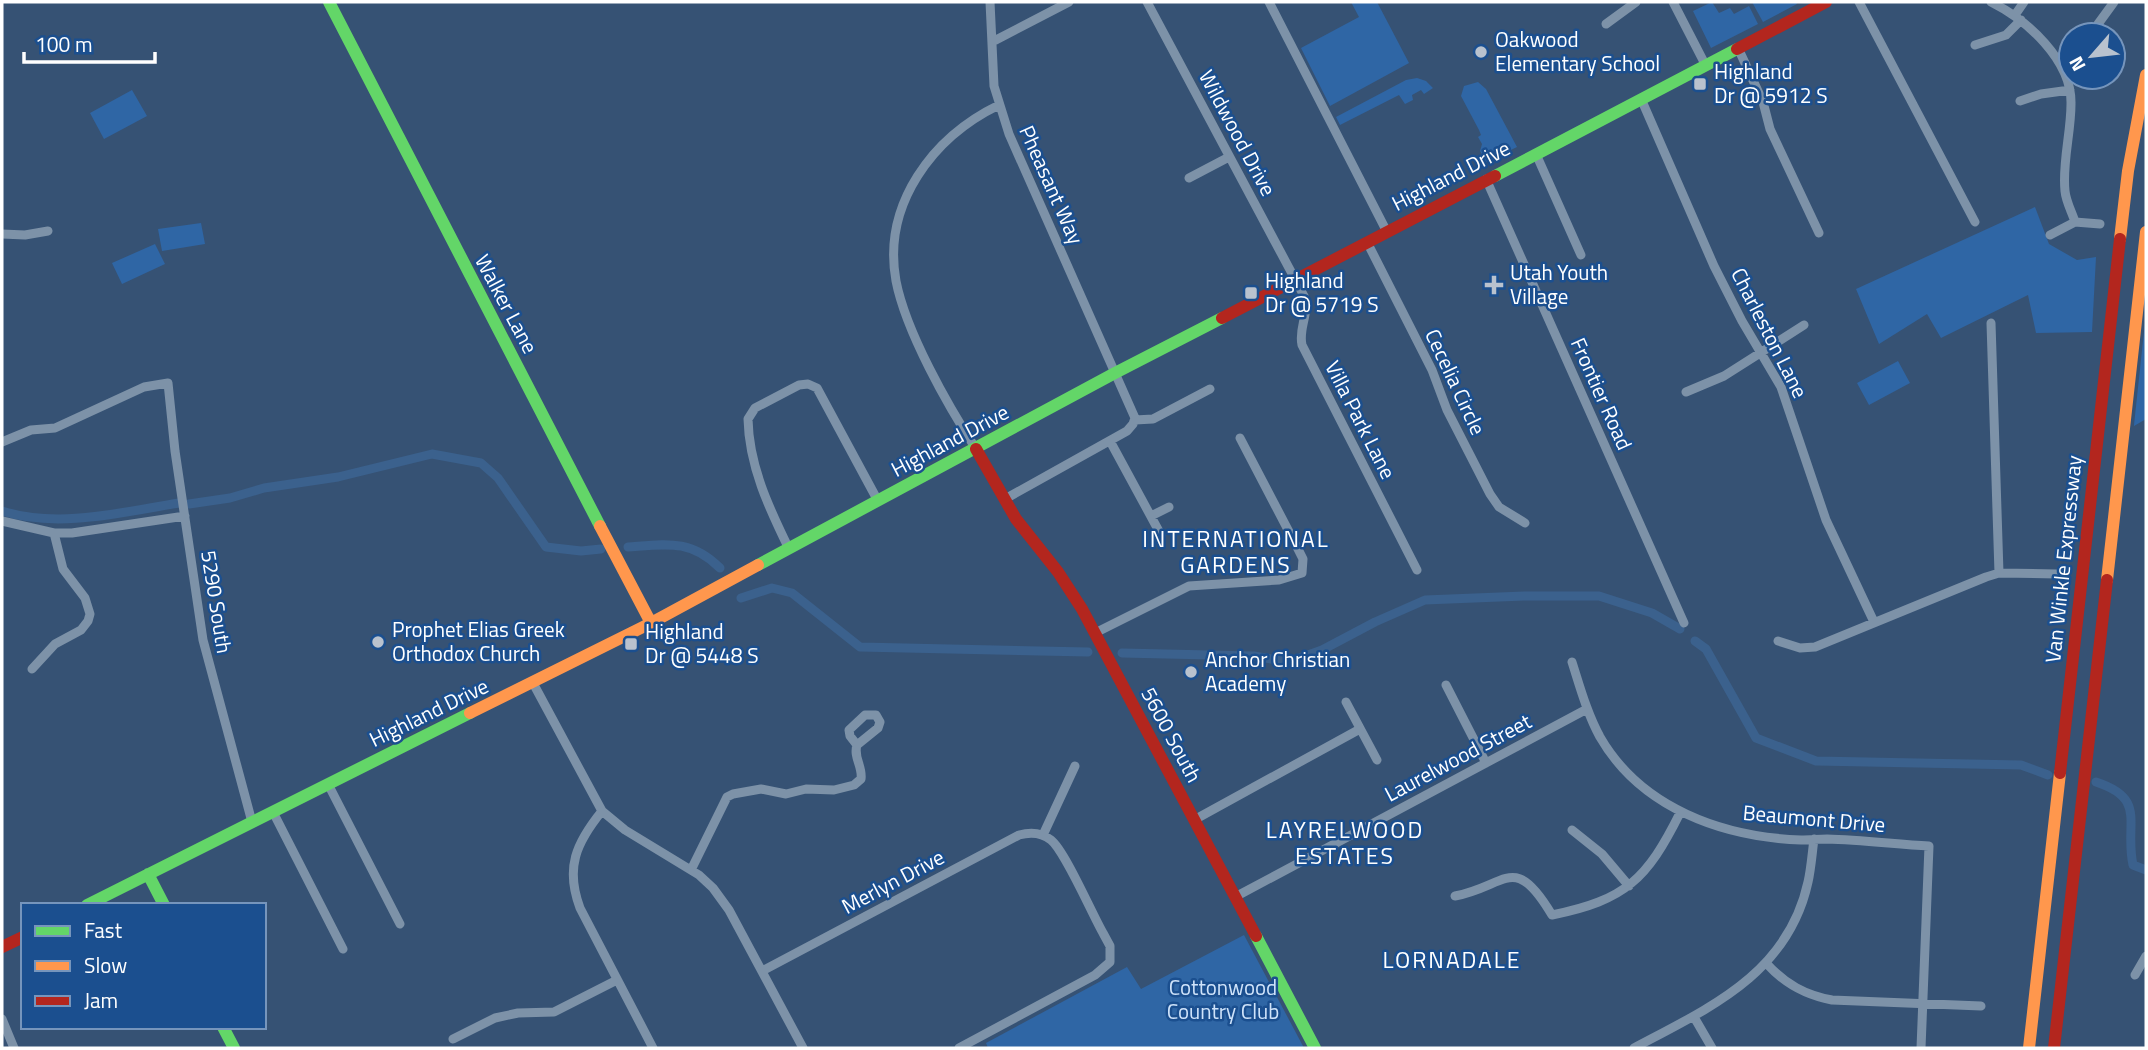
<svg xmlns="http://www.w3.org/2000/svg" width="2148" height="1050" font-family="'Titillium Web',sans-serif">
	<rect width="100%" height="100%" fill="#365274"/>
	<path fill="#2f66a5" d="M 1351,2 L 1377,2 L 1409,63 L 1330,106 L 1301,48 L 1359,17 Z
		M 1712,2 L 1719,13 L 1730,8 L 1734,14 L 1749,6 L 1758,24 L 1711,48 L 1693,11 Z
		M 1752,2 L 1796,2 L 1797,4 L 1763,22 Z
		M 1417,78 L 1426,81 L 1433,88 L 1424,94 L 1421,90 L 1412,95 L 1413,100 L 1405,104 L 1399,95 L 1340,125 L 1336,117 L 1406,80 Z
		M 1478,82 L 1486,89 L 1517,147 L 1486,162 L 1480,151 L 1482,144 L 1478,137 L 1481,135 L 1479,130 L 1461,96 L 1464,86 Z
		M 132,90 L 147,116 L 104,139 L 90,113 Z
		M 2035,207 L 2049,244 L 2077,260 L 2096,257 L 2092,332 L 2036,333 L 2028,295 L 1941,338 L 1927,314 L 1879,344 L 1856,289 Z
		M 201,223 L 205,244 L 162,251 L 158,229 Z
		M 155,244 L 165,264 L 122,284 L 112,263 Z
		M 2146,313 L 2146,419 L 2134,426 L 2134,425 Z
		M 1898,361 L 1910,383 L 1869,405 L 1857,383 Z
		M 1244,935 L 1304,1048 L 988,1048 L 986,1043 L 1127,967 L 1141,989 Z"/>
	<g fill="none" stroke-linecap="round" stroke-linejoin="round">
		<path stroke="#3b618d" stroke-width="9" d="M 189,504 L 230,498 L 264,488 L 338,477 L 432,454 L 481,463 L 498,478 L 546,547 L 581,551 L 601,549
			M 2,511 C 58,529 123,512 179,503
			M 628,547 C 667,544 691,539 720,568
			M 741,598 L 772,588 L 792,593 L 860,647 L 1088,652
			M 1695,641 L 1706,649 L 1756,738 L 1816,761 L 2021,765 L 2048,775
			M 1122,653 L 1254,656 L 1288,662 L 1322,650 L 1375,622 L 1425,600 L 1524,596 L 1599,596 L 1652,613 L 1680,629
			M 2096,782 C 2148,799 2124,823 2133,865 L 2146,870"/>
		<path stroke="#7d92a8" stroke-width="9" d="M 990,2 L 994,86 L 1009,134 L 1135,418 L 1133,424 L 1127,431 L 1005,499
			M 1147,2 L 1304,296 C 1310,314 1298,328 1302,345 L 1417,570
			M 1269,2 L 1387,232
			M 1673,2 L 1706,66
			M 1859,2 L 1975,222
			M 1991,2 C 2027,20 2072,60 2071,104 C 2071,133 2062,163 2065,191 C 2066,202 2072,212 2075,222
			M 2015,15 L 2024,2
			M 1606,24 L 1636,2
			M 2095,35 L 2098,24 L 2114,2
			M 992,42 L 1069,2
			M 1975,45 L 2006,35 L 2021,20
			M 1738,48 L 1763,102 L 1770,129 L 1819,233
			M 1642,101 L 1714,266 L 1742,321 L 1781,387 L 1826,520 L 1874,622
			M 2020,101 L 2041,94 L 2070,90
			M 1536,154 L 1581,255
			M 1189,178 L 1229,157
			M 1486,179 L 1684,623
			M 2,234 L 25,235 L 48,231
			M 2050,235 L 2075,222 L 2100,224
			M 1367,242 L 1432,370 L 1447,410 L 1490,494 L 1499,507 L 1525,523
			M 1991,323 L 1999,573
			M 1686,392 L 1724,376 L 1804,325
			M 1135,420 L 1153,419 L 1210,389
			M 1110,441 L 1161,535
			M 2,442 L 31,430 L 55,428 L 144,387 L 168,383 L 175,451 L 203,640 L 252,822
			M 976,449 C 948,406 906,332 896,281 C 882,204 933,137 999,105
			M 1151,516 L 1169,507
			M 2,521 L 54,533 L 72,533 L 185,516
			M 789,549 C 769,508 749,466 748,419 L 755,408 L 799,385 L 808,384 L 817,388 L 878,501
			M 1095,633 L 1189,586 L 1279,580 L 1302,573 L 1303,559 L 1298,549 L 1240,438
			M 1778,641 L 1800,648 L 1815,647 L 1986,577 L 1999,573 L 2057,574
			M 1572,662 C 1580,687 1587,713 1600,737 C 1641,808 1722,837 1801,840 C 1810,840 1818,839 1827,839 C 1861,840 1895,844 1929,846 L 1921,1048
			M 32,669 L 55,644 L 81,630 L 88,621 L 90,614 L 85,598 L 63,569 L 54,533
			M 533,683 L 602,811 L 625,830 L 699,875 L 713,888 L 729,910 L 803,1048
			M 1446,685 L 1486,763
			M 1346,702 L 1377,760
			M 328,784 L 400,924
			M 602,811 C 576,843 565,868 580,908 L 653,1048
			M 273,812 L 343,949
			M 1194,820 L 1360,729
			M 1572,830 L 1602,854 L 1629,886
			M 1043,835 L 1075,766
			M 691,870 L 727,797 L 733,794 L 761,789 L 786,794 L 806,789 L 834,790 L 854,785 L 861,779 C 863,767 853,757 857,745 L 850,736 L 849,730 L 865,715 L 876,715 L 880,722 L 878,728 L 857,745
			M 1455,896 C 1507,886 1514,851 1552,915 C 1626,900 1647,879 1680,813
			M 1235,897 L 1587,709
			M 1767,964 C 1785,984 1805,995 1832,1000 L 1981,1006
			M 762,971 L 1019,835 C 1030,832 1041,832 1051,840 C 1065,851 1092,914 1103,933 L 1110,946 L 1110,962 L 1095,975 L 959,1048
			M 2135,975 L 2146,956
			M 1694,1017 L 1712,1048
			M 2,1019 L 14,1048
			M 453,1039 L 495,1018 L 518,1013 L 554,1012 L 617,980
			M 1634,1048 C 1709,1008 1788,974 1808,882 C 1811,869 1812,854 1814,839"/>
		<path stroke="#63d668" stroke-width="12" d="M 329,2 L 600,526
			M 1495,176 L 1737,49
			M 758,565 L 1115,373 L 1222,318
			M 148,874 L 164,905
			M 87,905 L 470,713
			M 1256,936 L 1315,1048
			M 223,1027 L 234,1048"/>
		<path stroke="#ff974d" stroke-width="12" d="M 2120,239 L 2128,171 L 2146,75
			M 600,526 L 651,623
			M 2107,580 L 2146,232
			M 470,713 L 651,623 L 758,565
			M 2029,1048 L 2060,773"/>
		<path stroke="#b3261e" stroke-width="12" d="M 1737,49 L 1826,2
			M 1222,318 L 1495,176
			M 976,449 L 1016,519 L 1058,572 L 1082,609 L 1256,936
			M 2060,773 L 2120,239
			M 2,947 L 23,937
			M 2054,1048 L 2107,580"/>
	</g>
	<g fill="#b9c2ce" stroke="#1b4f8f" stroke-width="2.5">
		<circle cx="1481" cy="52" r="7"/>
		<rect x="1693" y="77" width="14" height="14" rx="3.5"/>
		<path d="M1490.5 274.5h7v7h7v7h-7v7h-7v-7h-7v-7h7z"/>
		<rect x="1244" y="286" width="14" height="14" rx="3.5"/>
		<circle cx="378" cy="642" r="7"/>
		<rect x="624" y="637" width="14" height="14" rx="3.5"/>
		<circle cx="1191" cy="672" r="7"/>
	</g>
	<g text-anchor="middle" stroke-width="5" stroke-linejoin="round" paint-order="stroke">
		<g font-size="21" fill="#fff" stroke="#1b4f8f" text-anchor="start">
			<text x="1495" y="47">Oakwood<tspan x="1495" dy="24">Elementary School</tspan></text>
			<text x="1714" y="79">Highland<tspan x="1714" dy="24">Dr @ 5912 S</tspan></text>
			<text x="1510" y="280">Utah Youth<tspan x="1510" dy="24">Village</tspan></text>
			<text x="1265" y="288">Highland<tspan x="1265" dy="24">Dr @ 5719 S</tspan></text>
			<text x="392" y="637">Prophet Elias Greek<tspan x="392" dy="24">Orthodox Church</tspan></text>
			<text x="645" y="639">Highland<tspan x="645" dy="24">Dr @ 5448 S</tspan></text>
			<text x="1205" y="667">Anchor Christian<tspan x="1205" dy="24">Academy</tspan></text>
		</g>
		<g font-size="21" fill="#fff" stroke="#1b4f8f">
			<text transform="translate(1237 133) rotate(62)" y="7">Wildwood Drive</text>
			<text transform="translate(1451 176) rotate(-27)" y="7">Highland Drive</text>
			<text transform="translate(1051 185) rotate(66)" y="7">Pheasant Way</text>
			<text transform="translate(506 304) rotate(62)" y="7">Walker Lane</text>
			<text transform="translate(1769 333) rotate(63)" y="7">Charleston Lane</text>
			<text transform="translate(1455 382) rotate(65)" y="7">Cecelia Circle</text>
			<text transform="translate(1601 394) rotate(66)" y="7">Frontier Road</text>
			<text transform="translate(1360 420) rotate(63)" y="7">Villa Park Lane</text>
			<text transform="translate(950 441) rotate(-28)" y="7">Highland Drive</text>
			<text transform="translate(2064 559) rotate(-84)" y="7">Van Winkle Expressway</text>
			<text transform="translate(216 602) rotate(81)" y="7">5290 South</text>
			<text transform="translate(429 713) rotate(-26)" y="7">Highland Drive</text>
			<text transform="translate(1171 735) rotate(62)" y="7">5600 South</text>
			<text transform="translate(1458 758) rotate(-28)" y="7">Laurelwood Street</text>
			<text transform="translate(1814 819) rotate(5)" y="7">Beaumont Drive</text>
			<text transform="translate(893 882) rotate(-28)" y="7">Merlyn Drive</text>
		</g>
		<g font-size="21" fill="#cfe3fa" stroke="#1b4f8f">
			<text x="1223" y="995">Cottonwood<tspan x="1223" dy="24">Country Club</tspan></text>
		</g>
		<g font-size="23" letter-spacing="2" fill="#fff" stroke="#1b4f8f">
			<text x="1236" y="547">INTERNATIONAL<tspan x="1236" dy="26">GARDENS</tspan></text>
			<text x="1345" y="838">LAYRELWOOD<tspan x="1345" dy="26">ESTATES</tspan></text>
			<text x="1452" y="968">LORNADALE</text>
		</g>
	</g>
	<rect width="2148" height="1050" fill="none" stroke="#ffffff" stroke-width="7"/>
	<rect x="21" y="903" width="245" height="126" fill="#1b4f8f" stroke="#7695bc" stroke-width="2"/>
	<rect x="35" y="926" width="35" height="10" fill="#63d668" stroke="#7695bc" stroke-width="2"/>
	<text x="84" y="938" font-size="21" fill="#ffffff">Fast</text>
	<rect x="35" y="961" width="35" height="10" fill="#ff974d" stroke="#7695bc" stroke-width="2"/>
	<text x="84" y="973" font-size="21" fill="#ffffff">Slow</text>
	<rect x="35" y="996" width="35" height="10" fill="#b3261e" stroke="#7695bc" stroke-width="2"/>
	<text x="84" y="1008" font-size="21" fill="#ffffff">Jam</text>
	<g transform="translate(2092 56) rotate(242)"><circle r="33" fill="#1b4f8f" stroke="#7695bc" stroke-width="2"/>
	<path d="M0-5L12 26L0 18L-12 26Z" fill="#b9c2ce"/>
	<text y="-10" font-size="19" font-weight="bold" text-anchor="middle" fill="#ffffff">N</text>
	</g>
	<path d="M24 52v10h131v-10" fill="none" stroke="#ffffff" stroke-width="3.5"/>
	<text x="35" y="52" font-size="21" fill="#ffffff" stroke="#1b4f8f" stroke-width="5" paint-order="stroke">100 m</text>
</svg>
